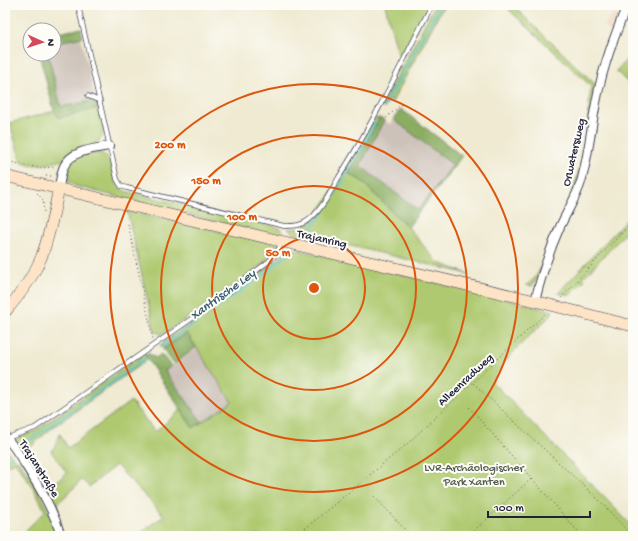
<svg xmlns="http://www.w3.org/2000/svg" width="638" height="541" font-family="'Gochi Hand',sans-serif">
	<rect width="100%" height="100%" fill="#fdfcf7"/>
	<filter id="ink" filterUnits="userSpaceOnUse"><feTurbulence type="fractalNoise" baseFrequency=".025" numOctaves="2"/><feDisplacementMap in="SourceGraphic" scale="8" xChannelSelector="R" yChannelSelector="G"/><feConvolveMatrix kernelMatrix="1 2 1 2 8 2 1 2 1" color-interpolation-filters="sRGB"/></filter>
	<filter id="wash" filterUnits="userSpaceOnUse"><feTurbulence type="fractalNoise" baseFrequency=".012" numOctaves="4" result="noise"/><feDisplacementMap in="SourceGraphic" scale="16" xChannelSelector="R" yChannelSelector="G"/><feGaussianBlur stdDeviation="0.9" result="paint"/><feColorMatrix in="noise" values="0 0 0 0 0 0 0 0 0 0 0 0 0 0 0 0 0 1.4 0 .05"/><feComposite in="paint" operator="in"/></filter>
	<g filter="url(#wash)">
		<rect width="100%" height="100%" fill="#efead1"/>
		<path fill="#efd6bb" d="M 612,12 L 620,15 L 613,34 L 604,27 Z"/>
		<path fill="#cdc2b9" d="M 81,37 L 94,95 L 91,101 L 61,107 L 48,54 L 54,54 L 54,43 Z
			M 393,119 L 453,165 L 418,211 L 359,166 L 384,120 L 390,124 Z
			M 196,347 L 232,402 L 202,422 L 165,371 Z"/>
		<path fill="#aec96f" stroke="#687655" d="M 385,5 L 429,5 L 402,56 L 398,54 Z
			M 435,5 L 444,5 L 392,102 L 389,100 L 384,109 L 382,104 Z
			M 504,5 L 512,5 L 596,85 L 583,167 L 540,275 L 532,286 L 526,285 C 533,282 538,273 542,266 L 567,207 L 581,165 L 589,132 L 588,113 L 591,86 Z
			M 632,54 L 633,80 L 629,84 L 616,71 Z
			M 99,108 C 101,115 105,126 104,132 C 100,150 53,165 36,165 C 31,165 26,163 21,162 L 10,123 L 54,111 L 59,118 Z
			M 380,118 L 349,174 L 360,180 L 408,227 L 437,262 L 469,274 L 309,236 L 306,239 L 298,236 L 288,229 L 300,228 L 310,223 L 329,197 L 371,123 L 375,119 Z
			M 97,153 C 113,153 111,170 115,181 C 117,185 121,188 124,191 L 274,226 L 281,229 L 283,234 L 281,238 L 75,186 C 60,177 63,165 78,157 C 83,154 91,154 97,153 Z
			M 127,211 L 278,244 C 270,263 238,282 221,294 C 204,307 186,319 168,331 L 161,334 L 155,332 Z
			M 633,213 L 633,225 L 583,278 L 585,280 L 570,295 L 558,293 Z
			M 287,247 L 553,311 L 550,316 C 530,336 505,356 492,382 L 633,527 L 633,536 L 135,536 L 164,516 L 116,465 L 89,487 L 82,480 L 56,505 L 48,489 L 67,473 L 51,451 L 54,448 L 60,434 L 68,448 L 131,401 L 155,432 L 181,410 L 193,428 L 232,402 L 187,333 L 163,349 L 160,345 L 265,270 L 281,256 Z
			M 144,354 L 148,359 L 53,427 L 40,438 L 22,456 L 16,447 L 16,441 L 21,436 L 35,431 Z
			M 8,451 L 16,461 L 18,460 L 39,489 L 59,536 L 20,536 L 45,511 L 34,489 L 15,462 L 5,466 L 5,456 Z"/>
		<path fill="#8aad62" stroke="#56684e" d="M 81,28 L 82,37 L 54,43 L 54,34 Z
			M 39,54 L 48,54 L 61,107 L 91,101 L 99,108 L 59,118 L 54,111 Z
			M 401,109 L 462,156 L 408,227 L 360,180 L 349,174 L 380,118 L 384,120 L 360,166 L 418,210 L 453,165 L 393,119 Z
			M 187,333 L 196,347 L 174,364 L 163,349 Z
			M 148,353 L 156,358 L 161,354 L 171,366 L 165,371 L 202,422 L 193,428 L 144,354 Z"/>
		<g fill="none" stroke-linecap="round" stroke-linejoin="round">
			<path stroke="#59c4d4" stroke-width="2" d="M 384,107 L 440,5
				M 306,235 C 334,200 354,162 375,123
				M 162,347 L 266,273 L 291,251
				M 5,427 L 8,430
				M 23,445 L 146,358
				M 5,462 L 11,457"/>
		</g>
	</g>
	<g filter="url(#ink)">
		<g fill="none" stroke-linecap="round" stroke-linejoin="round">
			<g stroke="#414052" stroke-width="5.5">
				<path id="lane" d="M 78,5 L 117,179 L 121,186 L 127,188 L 284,226 C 294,226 302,226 310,219 C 322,209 331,191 339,177 C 374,122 402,62 432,5
					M 88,96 L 100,101
					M 7,438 L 35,428 L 214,303 L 269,261 L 275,255 L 282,243"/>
			</g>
			<g stroke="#414052" stroke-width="10">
				<path id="street" d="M 59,188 C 60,181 61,173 64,166 C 72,150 94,149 109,146
					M 535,301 C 541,277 549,252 559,229 C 566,213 576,198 581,182 C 589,154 591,126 597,98 C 603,66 615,35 627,5
					M 5,436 C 13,445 20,456 26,466 C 41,490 53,509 61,536"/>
			</g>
			<g stroke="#414052" stroke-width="12">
				<path id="secondary" d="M 5,176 L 535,301 L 633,326
					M 5,312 C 19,296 33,277 41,258 C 50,235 54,211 59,188"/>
			</g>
			<path stroke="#414052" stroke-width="1" stroke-dasharray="1 3" stroke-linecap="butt" d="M 386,118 L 402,104
				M 5,161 L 40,168 L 56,167
				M 46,176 L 53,176
				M 37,193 L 43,200 L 44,214
				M 128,224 L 153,339
				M 561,298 L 633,221
				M 473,383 L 601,502 L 632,536
				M 469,407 L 582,536
				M 374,496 L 411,536
				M 296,536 L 406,445 L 546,313
				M 468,536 L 531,479"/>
			<use href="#lane" stroke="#fff" stroke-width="4"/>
			<use href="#street" stroke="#fff" stroke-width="8"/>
			<use href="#secondary" stroke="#fee4c6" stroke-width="11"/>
		</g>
	</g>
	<g fill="none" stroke="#de560e" stroke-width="2">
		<circle cx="314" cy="288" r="51"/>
		<circle cx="314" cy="288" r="102"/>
		<circle cx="314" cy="288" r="153"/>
		<circle cx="314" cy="288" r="204"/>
	</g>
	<g text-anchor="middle" stroke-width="4" stroke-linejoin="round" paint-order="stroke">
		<g font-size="12" fill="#22223b" stroke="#fdfcf7">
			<text transform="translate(573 152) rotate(-77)" y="4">Orwatersweg</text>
			<text transform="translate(322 238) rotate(13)" y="4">Trajanring</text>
			<text transform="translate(465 379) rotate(-43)" y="4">Alleenradweg</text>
			<text transform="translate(40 468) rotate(58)" y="4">Trajanstraße</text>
		</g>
		<g font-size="12" fill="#535c4d" stroke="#fdfcf7">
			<text x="474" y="471">LVR-Archäologischer<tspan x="474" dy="14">Park Xanten</tspan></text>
		</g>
		<g font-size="13" font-style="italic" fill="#355b71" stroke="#fdfcf7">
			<text transform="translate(222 293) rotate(-36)" y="5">Xantrische Ley</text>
		</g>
	</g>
	<circle cx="314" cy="288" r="6" fill="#de560e" stroke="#fdfcf7" stroke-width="2"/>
	<g font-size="12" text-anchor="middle" font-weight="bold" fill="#de560e" stroke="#fdfcf7" stroke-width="4" stroke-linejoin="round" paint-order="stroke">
		<text x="170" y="148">200 m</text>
		<text x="206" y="184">150 m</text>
		<text x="242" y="220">100 m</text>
		<text x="278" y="256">50 m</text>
	</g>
	<rect width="638" height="541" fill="none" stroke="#fdfcf7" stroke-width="20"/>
	<g transform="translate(42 42) rotate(93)"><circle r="19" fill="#fdfcf7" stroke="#a5a5ac"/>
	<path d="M0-3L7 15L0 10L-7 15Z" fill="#d1495b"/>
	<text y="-6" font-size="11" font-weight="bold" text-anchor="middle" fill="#22223b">N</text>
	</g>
	<path d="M488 511v6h102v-6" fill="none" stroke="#22223b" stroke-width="2"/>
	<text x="494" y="511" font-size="12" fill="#22223b" stroke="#fdfcf7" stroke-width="3" paint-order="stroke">100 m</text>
</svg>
